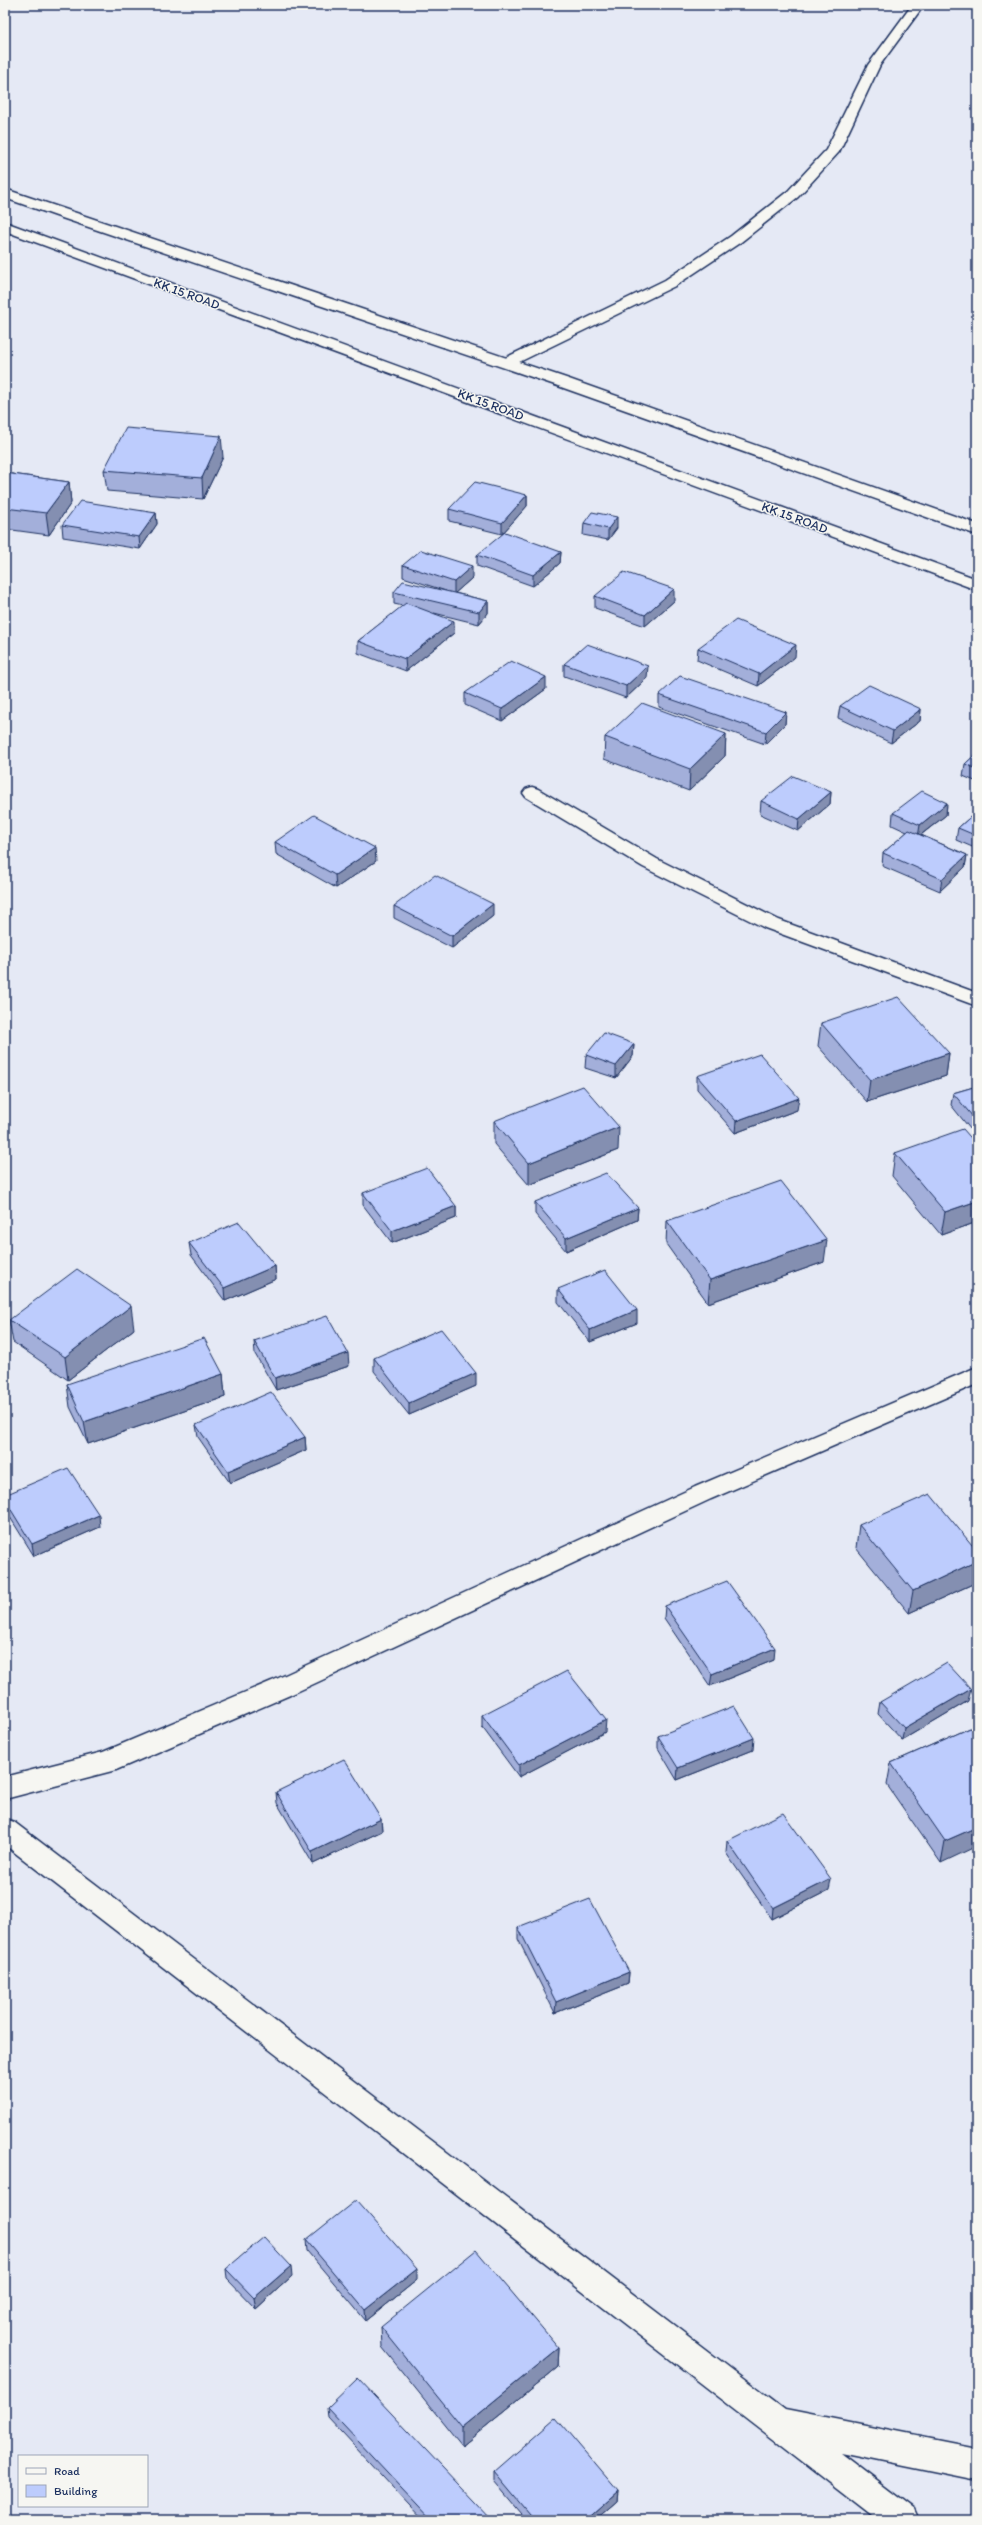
<svg xmlns="http://www.w3.org/2000/svg" width="982" height="2525" font-family="Itim,sans-serif">
	<rect width="100%" height="100%" fill="#e5e9f5"/>
	<filter id="ink" filterUnits="userSpaceOnUse"><feTurbulence type="fractalNoise" baseFrequency=".025" numOctaves="2"/><feDisplacementMap in="SourceGraphic" scale="8" xChannelSelector="R" yChannelSelector="G"/><feConvolveMatrix kernelMatrix="1 2 1 2 8 2 1 2 1" color-interpolation-filters="sRGB"/></filter>
	<g filter="url(#ink)">
		<g fill="none" stroke-linecap="round" stroke-linejoin="round">
			<g stroke="#1b2f5e" stroke-width="3">
				<path id="minor" d="M 912,5 L 924,5 L 880,65 L 839,152 L 798,197 L 741,242 L 675,286 L 511,366 L 501,366 L 498,363 L 501,360 L 665,280 L 731,236 L 788,191 L 826,150 L 868,65 Z
					M 532,787 L 538,789 L 657,859 L 779,920 L 977,993 L 977,1006 L 765,928 L 643,867 L 526,797 L 523,793 L 526,789 Z
					M 977,1367 L 977,1384 L 711,1499 L 290,1695 L 116,1770 L 5,1799 L 5,1777 L 103,1752 L 272,1681 L 695,1487 Z
					M 5,1819 L 14,1822 L 785,2410 L 977,2448 L 977,2480 L 840,2452 L 915,2509 L 920,2520 L 878,2520 L 5,1845 Z"/>
			</g>
			<g stroke="#1b2f5e" stroke-width="3">
				<path id="highway" d="M 5,189 L 569,379 L 977,524 L 977,535 L 558,386 L 62,218 L 5,198 Z
					M 5,222 L 977,579 L 977,590 L 5,231 Z"/>
			</g>
			<use href="#minor" fill="#f6f6f2" fill-rule="evenodd"/>
			<use href="#highway" fill="#f6f6f2" fill-rule="evenodd"/>
		</g>
		<path fill="#a3afda" stroke="#1b2f5e" d="M 223,457 L 203,499 L 107,491 L 104,470 Z
			M 5,473 L 69,482 L 71,503 L 49,535 L 5,529 Z
			M 527,495 L 527,506 L 502,534 L 449,521 L 449,509 Z
			M 156,513 L 157,524 L 140,549 L 63,537 L 62,525 Z
			M 584,523 L 617,528 L 608,540 L 583,535 Z
			M 561,552 L 560,563 L 533,586 L 477,566 L 477,555 Z
			M 403,565 L 472,578 L 455,593 L 488,601 L 488,613 L 479,624 L 434,613 L 454,633 L 406,671 L 358,653 L 358,641 L 403,606 L 394,604 L 394,592 L 446,591 L 403,577 Z
			M 595,596 L 674,601 L 645,626 L 595,608 Z
			M 698,648 L 795,657 L 758,686 L 697,660 Z
			M 564,664 L 647,678 L 626,698 L 564,676 Z
			M 546,689 L 502,721 L 465,705 L 465,693 Z
			M 659,695 L 786,712 L 785,724 L 765,744 L 659,707 Z
			M 840,706 L 921,709 L 920,721 L 891,743 L 838,718 Z
			M 726,734 L 725,756 L 689,791 L 604,759 L 605,737 Z
			M 977,753 L 977,782 L 963,776 L 965,764 Z
			M 831,792 L 830,804 L 798,831 L 760,814 L 761,801 Z
			M 947,803 L 946,815 L 921,835 L 967,855 L 965,867 L 940,891 L 882,866 L 883,853 L 907,832 L 892,825 L 893,813 Z
			M 977,811 L 977,849 L 956,840 L 958,828 Z
			M 275,842 L 376,861 L 336,888 L 276,854 Z
			M 394,906 L 493,916 L 452,948 L 394,918 Z
			M 821,1023 L 949,1053 L 946,1076 L 867,1102 L 818,1046 Z
			M 634,1044 L 633,1056 L 616,1078 L 585,1068 L 586,1055 Z
			M 697,1076 L 797,1110 L 735,1133 L 697,1089 Z
			M 977,1086 L 977,1128 L 971,1130 L 951,1105 L 953,1093 Z
			M 494,1121 L 618,1150 L 529,1185 L 494,1144 Z
			M 977,1145 L 977,1222 L 941,1235 L 892,1176 L 895,1153 Z
			M 363,1193 L 456,1206 L 456,1218 L 392,1243 L 363,1205 Z
			M 535,1202 L 638,1208 L 637,1220 L 566,1251 L 535,1214 Z
			M 667,1221 L 824,1262 L 708,1303 L 666,1244 Z
			M 189,1243 L 275,1266 L 276,1279 L 225,1301 L 191,1255 Z
			M 558,1289 L 637,1323 L 590,1342 L 558,1302 Z
			M 9,1320 L 134,1329 L 68,1380 L 13,1342 Z
			M 254,1341 L 349,1366 L 276,1390 L 255,1354 Z
			M 374,1358 L 476,1386 L 409,1415 L 374,1371 Z
			M 223,1374 L 225,1397 L 88,1444 L 70,1407 L 67,1384 Z
			M 196,1425 L 305,1437 L 306,1450 L 230,1483 L 198,1437 Z
			M 5,1495 L 100,1527 L 34,1556 L 5,1509 Z
			M 859,1525 L 977,1551 L 977,1582 L 909,1613 L 856,1548 Z
			M 665,1606 L 774,1660 L 710,1686 L 664,1618 Z
			M 968,1701 L 902,1740 L 878,1714 L 880,1702 Z
			M 482,1715 L 605,1732 L 519,1777 L 482,1727 Z
			M 977,1725 L 941,1863 L 887,1785 L 891,1763 Z
			M 658,1736 L 753,1750 L 677,1780 L 658,1748 Z
			M 276,1792 L 381,1819 L 382,1831 L 313,1864 L 277,1803 Z
			M 727,1841 L 829,1890 L 772,1919 L 726,1853 Z
			M 518,1927 L 629,1972 L 628,1984 L 555,2013 L 518,1939 Z
			M 306,2240 L 417,2280 L 366,2321 L 307,2251 Z
			M 226,2269 L 292,2276 L 256,2309 L 227,2279 Z
			M 381,2327 L 559,2348 L 558,2367 L 462,2446 L 382,2347 Z
			M 327,2408 L 492,2520 L 423,2520 L 328,2418 Z
			M 494,2472 L 618,2491 L 617,2501 L 595,2520 L 526,2520 L 494,2482 Z"/>
		<path fill="#848fb1" stroke="#1b2f5e" d="M 221,436 L 223,457 L 203,499 L 202,478 Z
			M 69,482 L 71,503 L 49,535 L 46,513 Z
			M 527,495 L 527,506 L 502,534 L 502,523 Z
			M 156,513 L 157,524 L 140,549 L 139,537 Z
			M 617,517 L 617,528 L 608,540 L 608,529 Z
			M 561,552 L 560,563 L 533,586 L 533,575 Z
			M 472,566 L 472,578 L 454,594 L 454,582 Z
			M 674,589 L 674,601 L 645,626 L 645,615 Z
			M 488,601 L 488,613 L 479,624 L 479,612 Z
			M 454,621 L 454,633 L 406,671 L 405,659 Z
			M 796,645 L 795,657 L 758,686 L 759,674 Z
			M 648,666 L 647,678 L 626,698 L 626,686 Z
			M 546,677 L 546,689 L 502,721 L 502,709 Z
			M 921,709 L 920,721 L 891,743 L 893,731 Z
			M 786,712 L 785,724 L 765,744 L 766,732 Z
			M 726,734 L 725,756 L 689,791 L 690,769 Z
			M 831,792 L 830,804 L 798,831 L 799,819 Z
			M 947,803 L 946,815 L 918,837 L 920,825 Z
			M 375,848 L 376,861 L 336,888 L 335,875 Z
			M 967,855 L 965,867 L 940,891 L 942,879 Z
			M 493,904 L 493,916 L 452,948 L 452,936 Z
			M 634,1044 L 633,1056 L 616,1078 L 616,1066 Z
			M 949,1053 L 946,1076 L 867,1102 L 870,1080 Z
			M 799,1098 L 797,1110 L 735,1133 L 736,1121 Z
			M 977,1116 L 977,1128 L 971,1130 L 973,1117 Z
			M 619,1127 L 618,1150 L 529,1185 L 529,1163 Z
			M 977,1201 L 977,1222 L 941,1235 L 945,1212 Z
			M 456,1206 L 456,1218 L 392,1243 L 392,1231 Z
			M 638,1208 L 637,1220 L 566,1251 L 566,1238 Z
			M 827,1240 L 824,1262 L 708,1303 L 710,1280 Z
			M 275,1266 L 276,1279 L 225,1301 L 224,1288 Z
			M 131,1306 L 134,1329 L 68,1380 L 65,1357 Z
			M 637,1310 L 637,1323 L 590,1342 L 590,1330 Z
			M 348,1353 L 349,1366 L 276,1390 L 275,1378 Z
			M 476,1373 L 476,1386 L 409,1415 L 409,1403 Z
			M 223,1374 L 225,1397 L 88,1444 L 84,1422 Z
			M 305,1437 L 306,1450 L 230,1483 L 228,1471 Z
			M 99,1515 L 100,1527 L 34,1556 L 32,1544 Z
			M 977,1561 L 977,1582 L 909,1613 L 913,1591 Z
			M 775,1648 L 774,1660 L 710,1686 L 712,1674 Z
			M 971,1689 L 968,1701 L 902,1740 L 904,1728 Z
			M 606,1720 L 605,1732 L 519,1777 L 519,1765 Z
			M 754,1738 L 753,1750 L 677,1780 L 678,1768 Z
			M 381,1819 L 382,1831 L 313,1864 L 312,1852 Z
			M 977,1827 L 977,1846 L 941,1863 L 945,1841 Z
			M 831,1879 L 829,1890 L 772,1919 L 773,1908 Z
			M 629,1972 L 628,1984 L 555,2013 L 556,2002 Z
			M 291,2266 L 292,2276 L 256,2309 L 254,2298 Z
			M 417,2269 L 417,2280 L 366,2321 L 365,2310 Z
			M 559,2348 L 558,2367 L 462,2446 L 462,2427 Z
			M 618,2491 L 617,2501 L 595,2520 L 585,2520 Z"/>
		<path fill="#bdccfd" stroke="#1b2f5e" d="M 126,428 L 221,436 L 202,478 L 104,470 Z
			M 5,473 L 69,482 L 46,513 L 5,508 Z
			M 475,482 L 527,495 L 502,523 L 449,509 Z
			M 80,501 L 156,513 L 139,537 L 62,525 Z
			M 592,512 L 617,517 L 608,529 L 584,523 Z
			M 505,532 L 561,552 L 533,575 L 477,555 Z
			M 421,550 L 472,566 L 454,582 L 403,565 Z
			M 624,572 L 674,589 L 645,615 L 595,596 Z
			M 403,581 L 488,601 L 479,612 L 394,592 Z
			M 406,603 L 454,621 L 405,659 L 358,641 Z
			M 736,620 L 796,645 L 759,674 L 698,648 Z
			M 587,644 L 648,666 L 626,686 L 564,664 Z
			M 511,661 L 546,677 L 502,709 L 465,693 Z
			M 680,676 L 786,712 L 766,732 L 659,695 Z
			M 869,685 L 921,709 L 893,731 L 840,706 Z
			M 642,703 L 726,734 L 690,769 L 605,737 Z
			M 977,753 L 977,769 L 965,764 Z
			M 793,776 L 831,792 L 799,819 L 761,801 Z
			M 922,791 L 947,803 L 920,825 L 893,813 Z
			M 977,811 L 977,836 L 958,828 Z
			M 314,815 L 375,848 L 335,875 L 275,842 Z
			M 909,830 L 967,855 L 942,879 L 883,853 Z
			M 435,875 L 493,904 L 452,936 L 394,906 Z
			M 898,997 L 949,1053 L 870,1080 L 821,1023 Z
			M 604,1033 L 634,1044 L 616,1066 L 586,1055 Z
			M 760,1054 L 799,1098 L 736,1121 L 697,1076 Z
			M 583,1086 L 619,1127 L 529,1163 L 494,1121 Z
			M 977,1086 L 977,1116 L 973,1117 L 953,1093 Z
			M 963,1129 L 977,1145 L 977,1201 L 945,1212 L 895,1153 Z
			M 427,1168 L 456,1206 L 392,1231 L 363,1193 Z
			M 606,1173 L 638,1208 L 566,1238 L 535,1202 Z
			M 781,1181 L 827,1240 L 710,1280 L 667,1221 Z
			M 239,1222 L 275,1266 L 224,1288 L 189,1243 Z
			M 77,1269 L 131,1306 L 65,1357 L 9,1320 Z
			M 605,1270 L 637,1310 L 590,1330 L 558,1289 Z
			M 327,1316 L 348,1353 L 275,1378 L 254,1341 Z
			M 441,1329 L 476,1373 L 409,1403 L 374,1358 Z
			M 204,1338 L 223,1374 L 84,1422 L 67,1384 Z
			M 271,1392 L 305,1437 L 228,1471 L 196,1425 Z
			M 68,1468 L 99,1515 L 32,1544 L 5,1500 L 5,1495 Z
			M 930,1494 L 977,1551 L 977,1561 L 913,1591 L 859,1525 Z
			M 727,1581 L 775,1648 L 712,1674 L 665,1606 Z
			M 947,1663 L 971,1689 L 904,1728 L 880,1702 Z
			M 567,1671 L 606,1720 L 519,1765 L 482,1715 Z
			M 734,1706 L 754,1738 L 678,1768 L 658,1736 Z
			M 977,1725 L 977,1827 L 945,1841 L 891,1763 Z
			M 344,1759 L 381,1819 L 312,1852 L 276,1792 Z
			M 783,1813 L 831,1879 L 773,1908 L 727,1841 Z
			M 590,1899 L 629,1972 L 556,2002 L 518,1927 Z
			M 356,2200 L 417,2269 L 365,2310 L 306,2240 Z
			M 264,2237 L 291,2266 L 254,2298 L 226,2269 Z
			M 476,2250 L 559,2348 L 462,2427 L 381,2327 Z
			M 358,2378 L 492,2520 L 432,2520 L 327,2408 Z
			M 556,2418 L 618,2491 L 585,2520 L 534,2520 L 494,2472 Z"/>
	</g>
	<g text-anchor="middle" stroke-width="3" stroke-linejoin="round" paint-order="stroke">
		<g font-size="13" fill="#1b2f5e" stroke="#f6f6f2">
			<text transform="translate(187 293) rotate(20)" y="5">KK 15 ROAD</text>
			<text transform="translate(491 404) rotate(20)" y="5">KK 15 ROAD</text>
			<text transform="translate(795 517) rotate(20)" y="5">KK 15 ROAD</text>
		</g>
	</g>
	<rect width="982" height="2525" fill="none" stroke="#f6f6f2" stroke-width="20"/>
	<rect x="10" y="10" width="962" height="2505" fill="none" stroke="#1b2f5e" stroke-width="1.5" filter="url(#ink)"/>
	<rect x="18" y="2455" width="130" height="52" fill="#f6f6f2" stroke="#9ea6b7"/>
	<rect x="26" y="2468" width="20" height="6" fill="#f6f6f2" stroke="#9ea6b7"/>
	<text x="54" y="2475" font-size="12" fill="#1b2f5e">Road</text>
	<rect x="26" y="2485" width="20" height="12" fill="#bdccfd" stroke="#9ea6b7"/>
	<text x="54" y="2495" font-size="12" fill="#1b2f5e">Building</text>
</svg>
